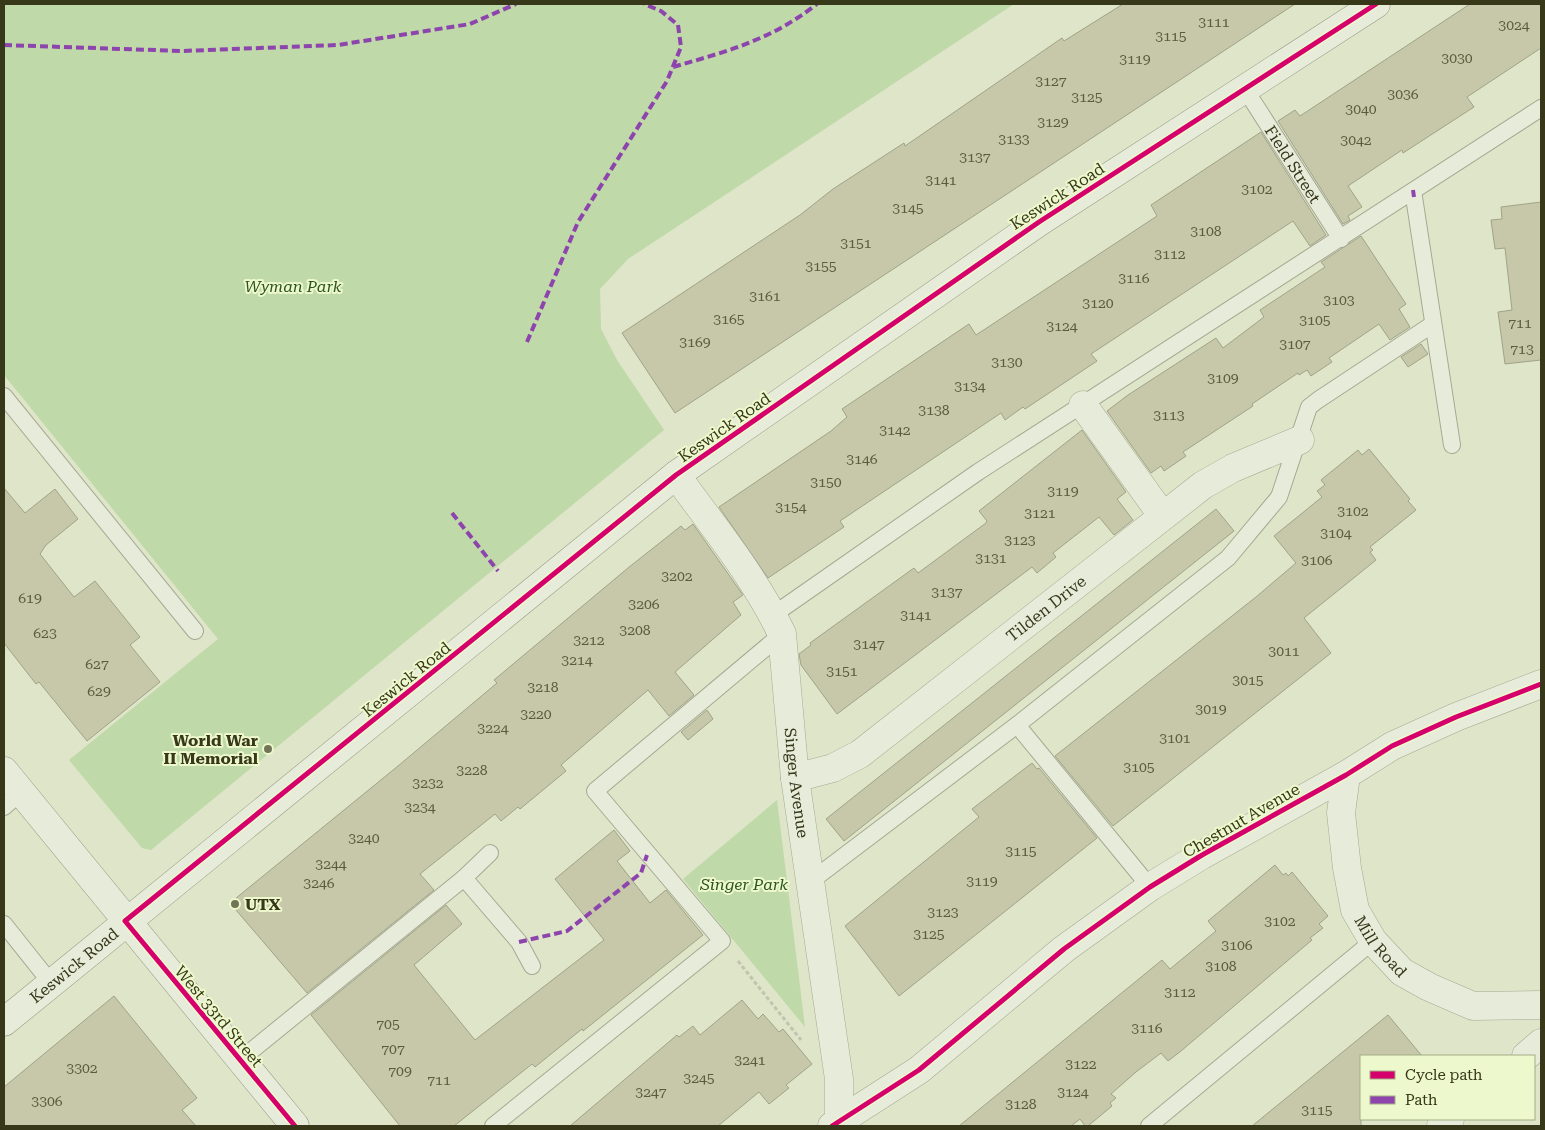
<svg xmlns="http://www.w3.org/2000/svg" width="1545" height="1130" font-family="'Roboto Serif',serif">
	<rect width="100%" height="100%" fill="#dee5c8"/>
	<path fill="#bfd9a9" d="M 4,4 L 1014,4 L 628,259 L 600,289 L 601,329 L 617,360 L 664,430 L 151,850 L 142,848 L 69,760 L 218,639 L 4,375 Z
		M 777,800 L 805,1027 L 683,879 Z"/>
	<path fill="#c6c8a9" stroke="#a1a388" d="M 1123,4 L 1295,4 L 675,413 L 622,333 L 800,215 L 833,189 L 904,143 L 905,146 L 1062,38 L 1064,41 Z
		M 1470,4 L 1541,4 L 1541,48 L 1467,97 L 1474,107 L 1403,153 L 1402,150 L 1348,186 L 1362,207 L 1348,216 L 1350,220 L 1343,224 L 1278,121 L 1295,110 L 1300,116 Z
		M 1261,132 L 1326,235 L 1310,246 L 1293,221 L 1091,354 L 1097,361 L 1025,409 L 1023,407 L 1005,420 L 1001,413 L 840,521 L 844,527 L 768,578 L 719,507 L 831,431 L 847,417 L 842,409 L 969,324 L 976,335 L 1157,216 L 1151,205 Z
		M 1541,202 L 1541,360 L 1505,364 L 1498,312 L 1512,310 L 1505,248 L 1495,249 L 1491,220 L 1502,219 L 1501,207 Z
		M 1361,236 L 1406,304 L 1399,309 L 1410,327 L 1390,340 L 1379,324 L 1329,358 L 1332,362 L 1311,376 L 1307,370 L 1299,375 L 1298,373 L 1252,404 L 1253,406 L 1183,452 L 1186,456 L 1164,471 L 1161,466 L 1151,473 L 1107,411 L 1128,395 L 1216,338 L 1223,348 L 1264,317 L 1260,310 L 1325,267 L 1321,262 Z
		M 1421,344 L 1428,354 L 1408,367 L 1401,357 Z
		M 1082,430 L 1126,492 L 1117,499 L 1133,520 L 1114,535 L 1099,517 L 1053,553 L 1056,557 L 1037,573 L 1032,567 L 837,714 L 801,665 L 799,654 L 811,645 L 810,643 L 914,568 L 918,573 L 986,523 L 987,521 L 979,511 Z
		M 1369,449 L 1410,499 L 1408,501 L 1416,510 L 1370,547 L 1373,550 L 1370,552 L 1376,560 L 1304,618 L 1331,653 L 1113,826 L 1055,756 L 1256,597 L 1296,563 L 1274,536 L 1322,497 L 1317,491 L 1325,485 L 1321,480 L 1358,450 L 1362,455 Z
		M 4,488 L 25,513 L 55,489 L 78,519 L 46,545 L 40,554 L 74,597 L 95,581 L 140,637 L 130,645 L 160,682 L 87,741 L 39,682 L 36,684 L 4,643 Z
		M 1216,509 L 1234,531 L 844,841 L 826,819 Z
		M 693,524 L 743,595 L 733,602 L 741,615 L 675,672 L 694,695 L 669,716 L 648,690 L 561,765 L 566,771 L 520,809 L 518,807 L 501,821 L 495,814 L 420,874 L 434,890 L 307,993 L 230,903 L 398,766 L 497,683 L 494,680 L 628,568 L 681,526 L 685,530 Z
		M 707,710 L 713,719 L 688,740 L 681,732 Z
		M 1032,763 L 1037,769 L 1039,768 L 1097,838 L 899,996 L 845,926 L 979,817 L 972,809 Z
		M 614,830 L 630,851 L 617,861 L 650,903 L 666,890 L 703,935 L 583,1031 L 582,1029 L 535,1067 L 532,1064 L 454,1126 L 400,1126 L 311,1015 L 446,905 L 462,924 L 414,965 L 475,1040 L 604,940 L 555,879 Z
		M 1275,865 L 1283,875 L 1286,873 L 1288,876 L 1292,872 L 1328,916 L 1319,924 L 1323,928 L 1310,938 L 1312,940 L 1181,1051 L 1168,1061 L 1161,1053 L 1136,1072 L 1111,1094 L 1116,1098 L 1110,1103 L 1112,1106 L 1088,1126 L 1085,1126 L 1080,1119 L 1071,1126 L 959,1126 L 1162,960 L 1170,969 L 1216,931 L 1208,921 Z
		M 114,996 L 197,1098 L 182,1110 L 196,1126 L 4,1126 L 4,1087 Z
		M 742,1000 L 758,1019 L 763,1014 L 779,1032 L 783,1029 L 812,1064 L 786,1085 L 789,1088 L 769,1104 L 759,1092 L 718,1126 L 570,1126 L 677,1035 L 679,1037 L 693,1026 L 700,1035 Z
		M 1388,1015 L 1422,1056 L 1361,1056 L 1361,1126 L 1252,1126 Z"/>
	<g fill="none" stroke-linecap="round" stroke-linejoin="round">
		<g stroke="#a5a992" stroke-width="18">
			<g id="lane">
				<path id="s1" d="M 1245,89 L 1341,239"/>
				<path d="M 1414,197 L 1452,445"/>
				<path d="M 4,396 L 195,631"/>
				<path d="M 773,615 L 978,472 L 1541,108"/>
				<path d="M 1017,725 L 1150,887"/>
				<path d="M 4,807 L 21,792"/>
				<path d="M 464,878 L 519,942 L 532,966"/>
				<path d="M 811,881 L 1017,725 L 1228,558 L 1279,497 L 1309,407 L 1318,400 L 1433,324"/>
				<path d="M 4,924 L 51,983"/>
				<path d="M 240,1060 L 464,878 L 490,853"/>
				<path d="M 493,1126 L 722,941 L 595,791 L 782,634"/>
				<path d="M 1149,1126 L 1373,941"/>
			</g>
		</g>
		<g stroke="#a5a992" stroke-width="29">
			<g id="street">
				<path d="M 1083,405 L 1162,515"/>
				<path id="s2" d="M 676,475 C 713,526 755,577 782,634 L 795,778 L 839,1079 L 839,1126"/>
				<path id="s3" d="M 1346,775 L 1341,813 L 1347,868 L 1355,910 L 1373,941 L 1402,972 L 1429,987 L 1473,1006 L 1541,1005"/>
				<path id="s4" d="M 795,778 L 833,768 L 860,754 L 1203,485 L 1233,468 L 1300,440"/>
				<path d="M 1526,1056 L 1541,1043"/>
				<path d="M 832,1126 L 919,1070 L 1064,949 L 1150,887 L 1202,855 L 1346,775 L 1392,746 L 1456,717 L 1541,684"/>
				<path d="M 1441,1126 L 1450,1119"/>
			</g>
		</g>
		<g stroke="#959982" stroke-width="29">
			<g id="secondary">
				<path d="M 4,771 L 295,1126"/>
				<path id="s5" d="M 4,1022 L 676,475 L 1039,222 L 1376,4"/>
			</g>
		</g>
		<path stroke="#c0c4b1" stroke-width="3" stroke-dasharray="4 2.5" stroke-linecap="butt" d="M 738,961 L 801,1040"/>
		<use href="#lane" stroke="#e7ecda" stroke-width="16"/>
		<use href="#street" stroke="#e7ecda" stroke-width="28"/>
		<use href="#secondary" stroke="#e7ecda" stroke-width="28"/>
		<path stroke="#8e44ad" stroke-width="4" stroke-dasharray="8 4" stroke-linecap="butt" d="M 4,45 L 182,51 L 338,45 L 470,24 L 516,4
			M 673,67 C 728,51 771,40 817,4
			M 1413,190 L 1414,197
			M 527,342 L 578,222 L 667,81 L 681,47 L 678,25 L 661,11 L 644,4
			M 452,513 L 498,571
			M 519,942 L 567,931 L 641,873 L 647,855"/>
		<g stroke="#edf8cc" stroke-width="8">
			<path id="cycleway" d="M 295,1126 L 125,921 L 676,475 L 1039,222 L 1376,4
				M 832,1126 L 919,1070 L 1064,949 L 1150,887 L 1202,855 L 1346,775 L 1392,746 L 1456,717 L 1541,684"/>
		</g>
		<use href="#cycleway" stroke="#d6006c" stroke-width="5"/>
	</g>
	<g fill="#717457" stroke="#edf8cc" stroke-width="2">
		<circle cx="268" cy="749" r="5"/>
		<circle cx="235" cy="904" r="5"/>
	</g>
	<g text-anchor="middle" stroke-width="4" stroke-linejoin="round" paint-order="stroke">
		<g font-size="14" fill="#5b5b3e">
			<text x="1214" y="27">3111</text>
			<text x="1514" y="30">3024</text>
			<text x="1171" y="41">3115</text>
			<text x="1457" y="63">3030</text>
			<text x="1135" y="64">3119</text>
			<text x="1051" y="86">3127</text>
			<text x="1403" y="99">3036</text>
			<text x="1087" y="102">3125</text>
			<text x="1361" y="114">3040</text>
			<text x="1053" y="127">3129</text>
			<text x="1014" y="144">3133</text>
			<text x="1356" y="145">3042</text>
			<text x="975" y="162">3137</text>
			<text x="941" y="185">3141</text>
			<text x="1257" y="194">3102</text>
			<text x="908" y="213">3145</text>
			<text x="1206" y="236">3108</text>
			<text x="856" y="248">3151</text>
			<text x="1170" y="259">3112</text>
			<text x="821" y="271">3155</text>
			<text x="1134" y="283">3116</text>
			<text x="765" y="301">3161</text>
			<text x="1339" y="305">3103</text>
			<text x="1098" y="308">3120</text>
			<text x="729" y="324">3165</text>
			<text x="1315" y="325">3105</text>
			<text x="1520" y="328">711</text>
			<text x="1062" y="331">3124</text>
			<text x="695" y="347">3169</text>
			<text x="1295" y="349">3107</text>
			<text x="1522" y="354">713</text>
			<text x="1007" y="367">3130</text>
			<text x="1223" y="383">3109</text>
			<text x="970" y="391">3134</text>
			<text x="934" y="415">3138</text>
			<text x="1169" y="420">3113</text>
			<text x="895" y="435">3142</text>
			<text x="862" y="464">3146</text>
			<text x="826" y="487">3150</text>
			<text x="1063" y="496">3119</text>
			<text x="791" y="512">3154</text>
			<text x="1353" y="516">3102</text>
			<text x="1040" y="518">3121</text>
			<text x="1336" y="538">3104</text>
			<text x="1020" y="545">3123</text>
			<text x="991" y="563">3131</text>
			<text x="1317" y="565">3106</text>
			<text x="677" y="581">3202</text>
			<text x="947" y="597">3137</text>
			<text x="30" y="603">619</text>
			<text x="644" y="609">3206</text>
			<text x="916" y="620">3141</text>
			<text x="635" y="635">3208</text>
			<text x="45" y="638">623</text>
			<text x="589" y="645">3212</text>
			<text x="869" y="649">3147</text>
			<text x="1284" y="656">3011</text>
			<text x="577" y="665">3214</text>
			<text x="97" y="669">627</text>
			<text x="842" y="676">3151</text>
			<text x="1248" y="685">3015</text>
			<text x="543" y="692">3218</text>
			<text x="99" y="696">629</text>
			<text x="1211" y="714">3019</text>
			<text x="536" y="719">3220</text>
			<text x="493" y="733">3224</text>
			<text x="1175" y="743">3101</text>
			<text x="1139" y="772">3105</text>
			<text x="472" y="775">3228</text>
			<text x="428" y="788">3232</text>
			<text x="420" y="812">3234</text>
			<text x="364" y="843">3240</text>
			<text x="1021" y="856">3115</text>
			<text x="331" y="869">3244</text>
			<text x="982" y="886">3119</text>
			<text x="319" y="888">3246</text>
			<text x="943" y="917">3123</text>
			<text x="1280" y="926">3102</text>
			<text x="929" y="939">3125</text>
			<text x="1237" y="950">3106</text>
			<text x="1221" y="971">3108</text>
			<text x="1180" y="997">3112</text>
			<text x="388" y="1029">705</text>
			<text x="1147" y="1033">3116</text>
			<text x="393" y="1054">707</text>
			<text x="750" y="1065">3241</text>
			<text x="1081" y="1069">3122</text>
			<text x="82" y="1073">3302</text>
			<text x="400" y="1076">709</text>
			<text x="699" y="1083">3245</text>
			<text x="439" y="1085">711</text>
			<text x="651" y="1097">3247</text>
			<text x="1073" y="1097">3124</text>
			<text x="47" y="1106">3306</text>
			<text x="1021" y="1109">3128</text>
			<text x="1317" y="1115">3115</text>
		</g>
		<g font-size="16" fill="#37371a" stroke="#edf8cc">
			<text dy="6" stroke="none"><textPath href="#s1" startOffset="89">Field Street</textPath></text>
			<text transform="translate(1057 196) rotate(-33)" y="6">Keswick Road</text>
			<text transform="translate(724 427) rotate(-35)" y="6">Keswick Road</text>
			<text dy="6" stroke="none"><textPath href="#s4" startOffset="306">Tilden Drive</textPath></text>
			<text transform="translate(406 679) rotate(-39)" y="6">Keswick Road</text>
			<text dy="6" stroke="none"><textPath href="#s2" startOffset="341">Singer Avenue</textPath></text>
			<text transform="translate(1241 820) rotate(-30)" y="6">Chestnut Avenue</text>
			<text dy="6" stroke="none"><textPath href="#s3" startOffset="181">Mill Road</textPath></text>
			<text dy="6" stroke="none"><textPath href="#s5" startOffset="90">Keswick Road</textPath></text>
			<text transform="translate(219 1016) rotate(50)" y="6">West 33rd Street</text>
		</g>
		<g font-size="16" font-style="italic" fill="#2b551f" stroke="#edf8cc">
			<text x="293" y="292">Wyman Park</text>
			<text x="744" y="890">Singer Park</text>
		</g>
		<g font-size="16" font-weight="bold" fill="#37371a" stroke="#edf8cc" text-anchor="end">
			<text x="258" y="746">World War<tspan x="258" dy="18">II Memorial</tspan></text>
			<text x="245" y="910" text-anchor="start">UTX</text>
		</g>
	</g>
	<rect width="1545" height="1130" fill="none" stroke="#37371a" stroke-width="10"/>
	<rect x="1360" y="1055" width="175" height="65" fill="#edf8cc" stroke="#a4ab85"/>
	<rect x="1370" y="1071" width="25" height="8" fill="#d6006c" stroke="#a4ab85"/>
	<text x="1405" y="1080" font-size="15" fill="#37371a">Cycle path</text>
	<rect x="1370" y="1096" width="25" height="8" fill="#8e44ad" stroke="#a4ab85"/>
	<text x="1405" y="1105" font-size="15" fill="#37371a">Path</text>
</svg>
